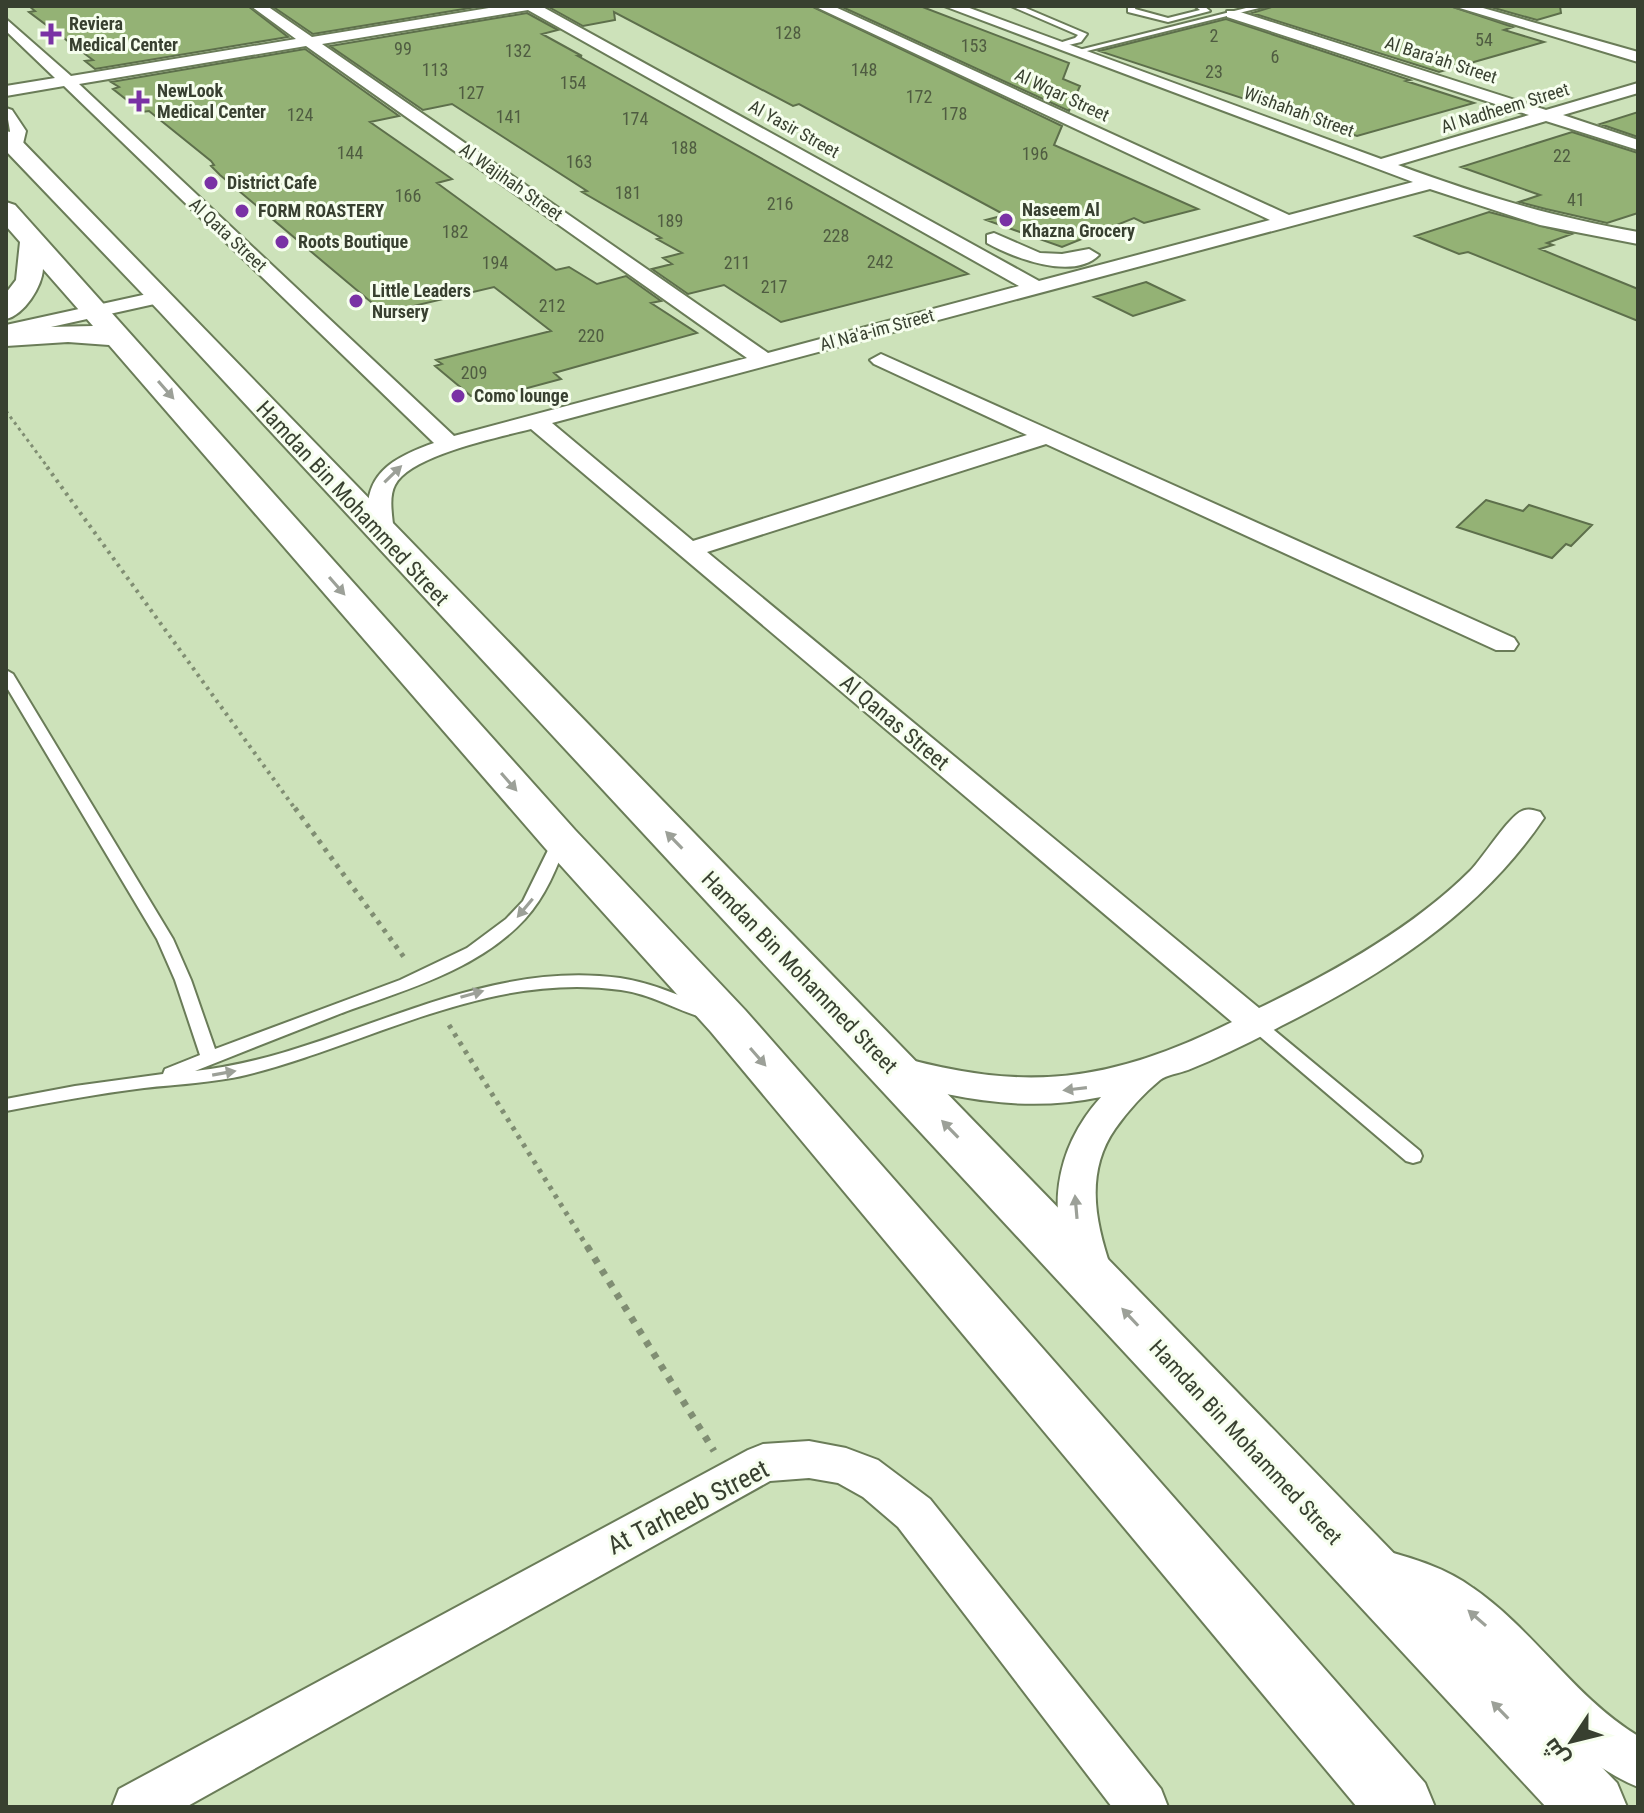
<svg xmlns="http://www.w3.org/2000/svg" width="1644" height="1813" font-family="'Roboto Condensed',Cairo,sans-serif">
	<rect width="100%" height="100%" fill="#cde2ba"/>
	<path fill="#94b275" stroke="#5d6f4b" stroke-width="2" d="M 29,6 L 248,6 L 288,37 L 95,69 L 85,61 L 93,60 L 29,12 L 35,11 Z
		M 272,6 L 482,6 L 313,34 Z
		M 547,6 L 811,6 L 1062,126 L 1054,145 L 1198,209 L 1144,223 L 1134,218 L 1062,247 L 986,220 L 1005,215 L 799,104 L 793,106 L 614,12 L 615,20 L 583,26 Z
		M 840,6 L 920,6 L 1069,63 L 1063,79 L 1080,86 L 1069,111 Z
		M 1275,6 L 1450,6 L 1513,27 L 1504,30 L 1544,42 L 1439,72 L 1252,13 Z
		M 1487,6 L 1560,6 L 1561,13 L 1537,20 Z
		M 527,13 L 558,30 L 542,34 L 582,56 L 578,56 L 968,274 L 781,322 L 724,285 L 688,294 L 652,269 L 672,264 L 663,258 L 682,253 L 657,239 L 661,238 L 582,192 L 587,191 L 452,104 L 423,110 L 330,46 Z
		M 1226,19 L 1410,80 L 1406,81 L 1474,103 L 1357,136 L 1099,51 Z
		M 305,49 L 399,116 L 370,122 L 452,179 L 437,183 L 556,270 L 569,267 L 597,284 L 626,276 L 661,301 L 651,303 L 697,333 L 554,373 L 561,379 L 483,400 L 476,394 L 471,396 L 435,366 L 442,364 L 436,360 L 551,331 L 494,287 L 384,313 L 220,175 L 211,166 L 214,165 L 211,161 L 149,111 L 142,112 L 113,89 L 119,87 L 111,82 Z
		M 1638,112 L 1638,137 L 1600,124 Z
		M 1572,132 L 1638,153 L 1638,213 L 1607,223 L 1546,209 L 1519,202 L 1540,195 L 1461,167 Z
		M 1489,212 L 1572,234 L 1547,243 L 1553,245 L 1540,249 L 1638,289 L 1638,321 L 1468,252 L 1459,254 L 1415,236 Z
		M 1146,282 L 1184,300 L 1133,316 L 1094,297 Z
		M 1486,500 L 1523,511 L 1529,505 L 1592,525 L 1571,546 L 1566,544 L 1552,558 L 1457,527 Z"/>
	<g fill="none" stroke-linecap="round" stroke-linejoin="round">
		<g stroke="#6a7c58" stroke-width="4">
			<path id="service" d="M 1011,6 L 1021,6 L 1087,34 L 1081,42 L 1056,48 L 1056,44 L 1075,38 L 1078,35 Z
				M 1128,6 L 1136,6 L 1135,9 L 1168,18 L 1200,10 L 1195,6 L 1204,6 L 1210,11 L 1168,22 L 1128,12 Z
				M 1254,6 L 1267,6 L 1075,54 L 1071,52 Z
				M 6,670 L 13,674 L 173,939 L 191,980 L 215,1049 L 400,980 L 467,948 L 506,919 L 523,901 L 555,836 L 565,836 L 568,839 C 557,867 546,896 525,919 C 478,970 405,990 342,1013 C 293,1032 243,1052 195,1071 C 341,1055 469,958 620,978 C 653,983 683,997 713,1009 L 716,1013 L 707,1019 C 678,1011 651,994 621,990 C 488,971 371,1044 246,1075 C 213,1083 178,1084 144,1088 C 97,1094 52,1102 6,1111 L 6,1099 L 75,1086 L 163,1074 L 165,1069 L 200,1055 L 175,980 L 157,939 L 6,686 Z
				M 1256,1018 L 1262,1020 L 1420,1151 L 1422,1156 L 1420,1161 L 1413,1163 L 1406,1161 L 1250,1028 L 1247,1024 L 1250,1020 Z"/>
		</g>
		<g stroke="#6a7c58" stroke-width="4">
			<path id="minor" d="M 251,6 L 267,6 L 312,37 L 501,6 L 541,6 L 1039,281 L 1270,220 L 814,6 L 833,6 L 1289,215 L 1413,182 L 944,6 L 964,6 L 1381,159 L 1529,115 L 1227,17 L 1227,11 L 1237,11 L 1546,110 L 1638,83 L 1638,93 L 1563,115 L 1638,140 L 1638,150 L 1546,121 L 1398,165 C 1482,196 1550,216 1638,232 L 1638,244 L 1540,225 L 1430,189 L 552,423 L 693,541 L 1027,435 L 874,364 L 870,360 L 881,354 L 1514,638 L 1518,644 L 1514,650 L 1496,650 L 1046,444 L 707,552 L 1259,1008 C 1332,973 1413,928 1470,871 C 1483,858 1509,816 1522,811 C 1528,808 1533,810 1540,812 L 1544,818 C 1480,913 1383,975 1281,1026 C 1251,1042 1220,1057 1188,1070 C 1180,1073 1166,1075 1160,1080 C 1144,1093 1127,1112 1115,1129 C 1085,1172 1095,1222 1111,1268 L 1105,1279 L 1091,1283 L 1077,1279 C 1044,1217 1054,1149 1101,1097 C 1025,1113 953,1099 881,1076 L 875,1067 L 881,1058 L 893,1055 C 1025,1093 1109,1083 1232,1022 L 531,429 C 500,437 410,455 395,485 C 388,498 393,519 394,534 L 391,539 L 373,539 C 368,532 369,524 368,515 C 365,471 398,456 434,443 L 64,86 L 6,96 L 6,86 L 55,78 L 6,31 L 6,19 L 71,76 L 296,39 ZM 528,10 L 1019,286 L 768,353 L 322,44 ZM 306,46 L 747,358 L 454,436 L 79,84 Z
				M 1453,6 L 1476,6 L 1638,52 L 1638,62 Z
				M 6,108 L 12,110 L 26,131 L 21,152 L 15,153 L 7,148 L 10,131 Z
				M 994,233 L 1040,253 L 1062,254 L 1089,249 L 1099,255 C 1073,281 1014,258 987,243 L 987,235 Z
				M 161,291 L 171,297 L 168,301 L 6,337 L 6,325 Z
				M 809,1441 L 846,1448 L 878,1460 L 930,1499 L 1161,1789 L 1168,1807 L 1112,1807 L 898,1527 L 863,1497 L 838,1483 L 809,1478 L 770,1481 L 186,1807 L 112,1807 L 119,1789 L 748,1450 L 763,1444 Z
				M 1383,1550 C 1415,1559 1446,1568 1473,1588 C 1534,1630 1574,1697 1638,1736 L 1638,1787 C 1553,1752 1513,1667 1440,1616 C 1417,1601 1392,1594 1367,1584 L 1360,1570 L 1367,1556 Z"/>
		</g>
		<g stroke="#6a7c58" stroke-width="4">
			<path id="primary" d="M 6,131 L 14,133 L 1617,1783 L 1627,1807 L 1546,1807 L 159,311 L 6,151 Z
				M 6,202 L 15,205 L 575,830 L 745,1010 L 1425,1783 L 1435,1807 L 1357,1807 L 711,1032 L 545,848 L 109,345 L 68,342 L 6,346 L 6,328 L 93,326 L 43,269 C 42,287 24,315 6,319 L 6,293 L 16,280 L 20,242 L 6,226 Z"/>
		</g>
		<path stroke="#808e73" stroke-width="3" stroke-dasharray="3 4" stroke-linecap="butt" d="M 6,411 L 49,469"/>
		<path stroke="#808e73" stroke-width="4" stroke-dasharray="3 5" stroke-linecap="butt" d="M 47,467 L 296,810"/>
		<path stroke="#808e73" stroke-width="5" stroke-dasharray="4 6" stroke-linecap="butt" d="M 295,808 L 406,960
			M 449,1025 L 588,1248"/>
		<path stroke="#808e73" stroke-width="7" stroke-dasharray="6 8" stroke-linecap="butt" d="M 587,1246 L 714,1451"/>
		<use href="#service" fill="#fff" fill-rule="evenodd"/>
		<use href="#minor" fill="#fff" fill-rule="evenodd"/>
		<use href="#primary" fill="#fff" fill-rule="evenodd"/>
	</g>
	<defs><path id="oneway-solid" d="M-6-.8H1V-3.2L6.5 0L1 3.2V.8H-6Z" transform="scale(2)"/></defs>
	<g fill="#9ca098">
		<use href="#oneway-solid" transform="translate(166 390) rotate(49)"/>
		<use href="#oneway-solid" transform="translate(393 474) rotate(-44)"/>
		<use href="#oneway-solid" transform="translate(337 586) rotate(49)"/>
		<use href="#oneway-solid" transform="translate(509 782) rotate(49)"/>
		<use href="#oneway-solid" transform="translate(674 840) rotate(-134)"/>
		<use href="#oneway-solid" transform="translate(525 908) rotate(130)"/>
		<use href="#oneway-solid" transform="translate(472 994) rotate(-16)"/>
		<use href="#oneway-solid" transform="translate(758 1057) rotate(49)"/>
		<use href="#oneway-solid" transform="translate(224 1073) rotate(-10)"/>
		<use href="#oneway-solid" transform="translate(1075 1089) rotate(173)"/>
		<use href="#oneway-solid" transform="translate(950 1129) rotate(-134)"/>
		<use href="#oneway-solid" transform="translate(1076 1207) rotate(-95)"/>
		<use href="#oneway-solid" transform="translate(1130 1317) rotate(-133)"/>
		<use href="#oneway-solid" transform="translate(1477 1618) rotate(-139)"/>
		<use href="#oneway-solid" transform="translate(1500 1710) rotate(-134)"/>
	</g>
	<g fill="#7a32a5" stroke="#f6feee" stroke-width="3">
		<path d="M47 22h8v8h8v8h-8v8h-8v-8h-8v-8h8z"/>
		<path d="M135 89h8v8h8v8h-8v8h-8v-8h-8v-8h8z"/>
		<circle cx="211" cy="183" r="8"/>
		<circle cx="242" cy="211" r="8"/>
		<circle cx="1006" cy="220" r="8"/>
		<circle cx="282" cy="242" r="8"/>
		<circle cx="356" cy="301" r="8"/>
		<circle cx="458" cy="396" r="8"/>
	</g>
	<g text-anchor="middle" stroke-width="6" stroke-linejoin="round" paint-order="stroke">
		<g font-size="18" font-weight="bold" fill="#384030" stroke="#f6feee" text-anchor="start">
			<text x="69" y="30">Reviera<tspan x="69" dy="21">Medical Center</tspan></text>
			<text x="157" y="97">NewLook<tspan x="157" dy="21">Medical Center</tspan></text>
			<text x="227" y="189">District Cafe</text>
			<text x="1022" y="216">Naseem Al<tspan x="1022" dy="21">Khazna Grocery</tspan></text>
			<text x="258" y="217">FORM ROASTERY</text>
			<text x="298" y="248">Roots Boutique</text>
			<text x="372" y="297">Little Leaders<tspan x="372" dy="21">Nursery</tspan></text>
			<text x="474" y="402">Como lounge</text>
		</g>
		<g font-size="18" fill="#4f5c41">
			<text x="788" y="39">128</text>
			<text x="1214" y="42">2</text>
			<text x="1484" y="46">54</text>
			<text x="974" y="52">153</text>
			<text x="403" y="55">99</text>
			<text x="518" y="57">132</text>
			<text x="1275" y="63">6</text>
			<text x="435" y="76">113</text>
			<text x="864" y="76">148</text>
			<text x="1214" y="78">23</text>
			<text x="573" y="89">154</text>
			<text x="471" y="99">127</text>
			<text x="919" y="103">172</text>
			<text x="954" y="120">178</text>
			<text x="300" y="121">124</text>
			<text x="509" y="123">141</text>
			<text x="635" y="125">174</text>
			<text x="684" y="154">188</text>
			<text x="350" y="159">144</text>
			<text x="1035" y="160">196</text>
			<text x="1562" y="162">22</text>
			<text x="579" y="168">163</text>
			<text x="628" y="199">181</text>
			<text x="408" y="202">166</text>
			<text x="1576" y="206">41</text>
			<text x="780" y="210">216</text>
			<text x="670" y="227">189</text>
			<text x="455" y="238">182</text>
			<text x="836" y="242">228</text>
			<text x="880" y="268">242</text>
			<text x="495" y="269">194</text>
			<text x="737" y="269">211</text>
			<text x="774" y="293">217</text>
			<text x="552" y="312">212</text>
			<text x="591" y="342">220</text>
			<text x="474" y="379">209</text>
		</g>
		<g font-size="18" fill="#384030" stroke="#f6feee">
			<text transform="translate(1441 60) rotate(18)" y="6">Al Bara'ah Street</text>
			<text transform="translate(1062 95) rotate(25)" y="6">Al Wqar Street</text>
			<text transform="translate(1505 108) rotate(-17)" y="6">Al Nadheem Street</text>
			<text transform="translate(1299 112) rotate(20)" y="6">Wishahah Street</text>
			<text transform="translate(794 129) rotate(29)" y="6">Al Yasir Street</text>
			<text transform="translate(511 182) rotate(35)" y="6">Al Wajihah Street</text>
			<text transform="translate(228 235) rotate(43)" y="6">Al Qata Street</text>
			<text transform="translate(877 330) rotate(-15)" y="6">Al Na'a-im Street</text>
		</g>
		<g font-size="22" fill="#384030" stroke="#f6feee">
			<text transform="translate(353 503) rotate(47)" y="8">Hamdan Bin Mohammed Street</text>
			<text transform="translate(895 722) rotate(40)" y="8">Al Qanas Street</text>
			<text transform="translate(800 972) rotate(46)" y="8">Hamdan Bin Mohammed Street</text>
			<text transform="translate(1246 1442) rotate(47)" y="8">Hamdan Bin Mohammed Street</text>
		</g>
		<g font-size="26" fill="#384030" stroke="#f6feee">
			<text transform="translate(688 1507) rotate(-27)" y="9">At Tarheeb Street</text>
		</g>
	</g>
	<rect width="1644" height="1813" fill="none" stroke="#384030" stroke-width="16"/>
	<g transform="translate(1572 1741) rotate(235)" stroke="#f6feee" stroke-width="6" paint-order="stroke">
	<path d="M0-6L14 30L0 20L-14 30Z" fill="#384030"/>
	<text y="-12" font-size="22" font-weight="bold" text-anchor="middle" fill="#384030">ش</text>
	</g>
</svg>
